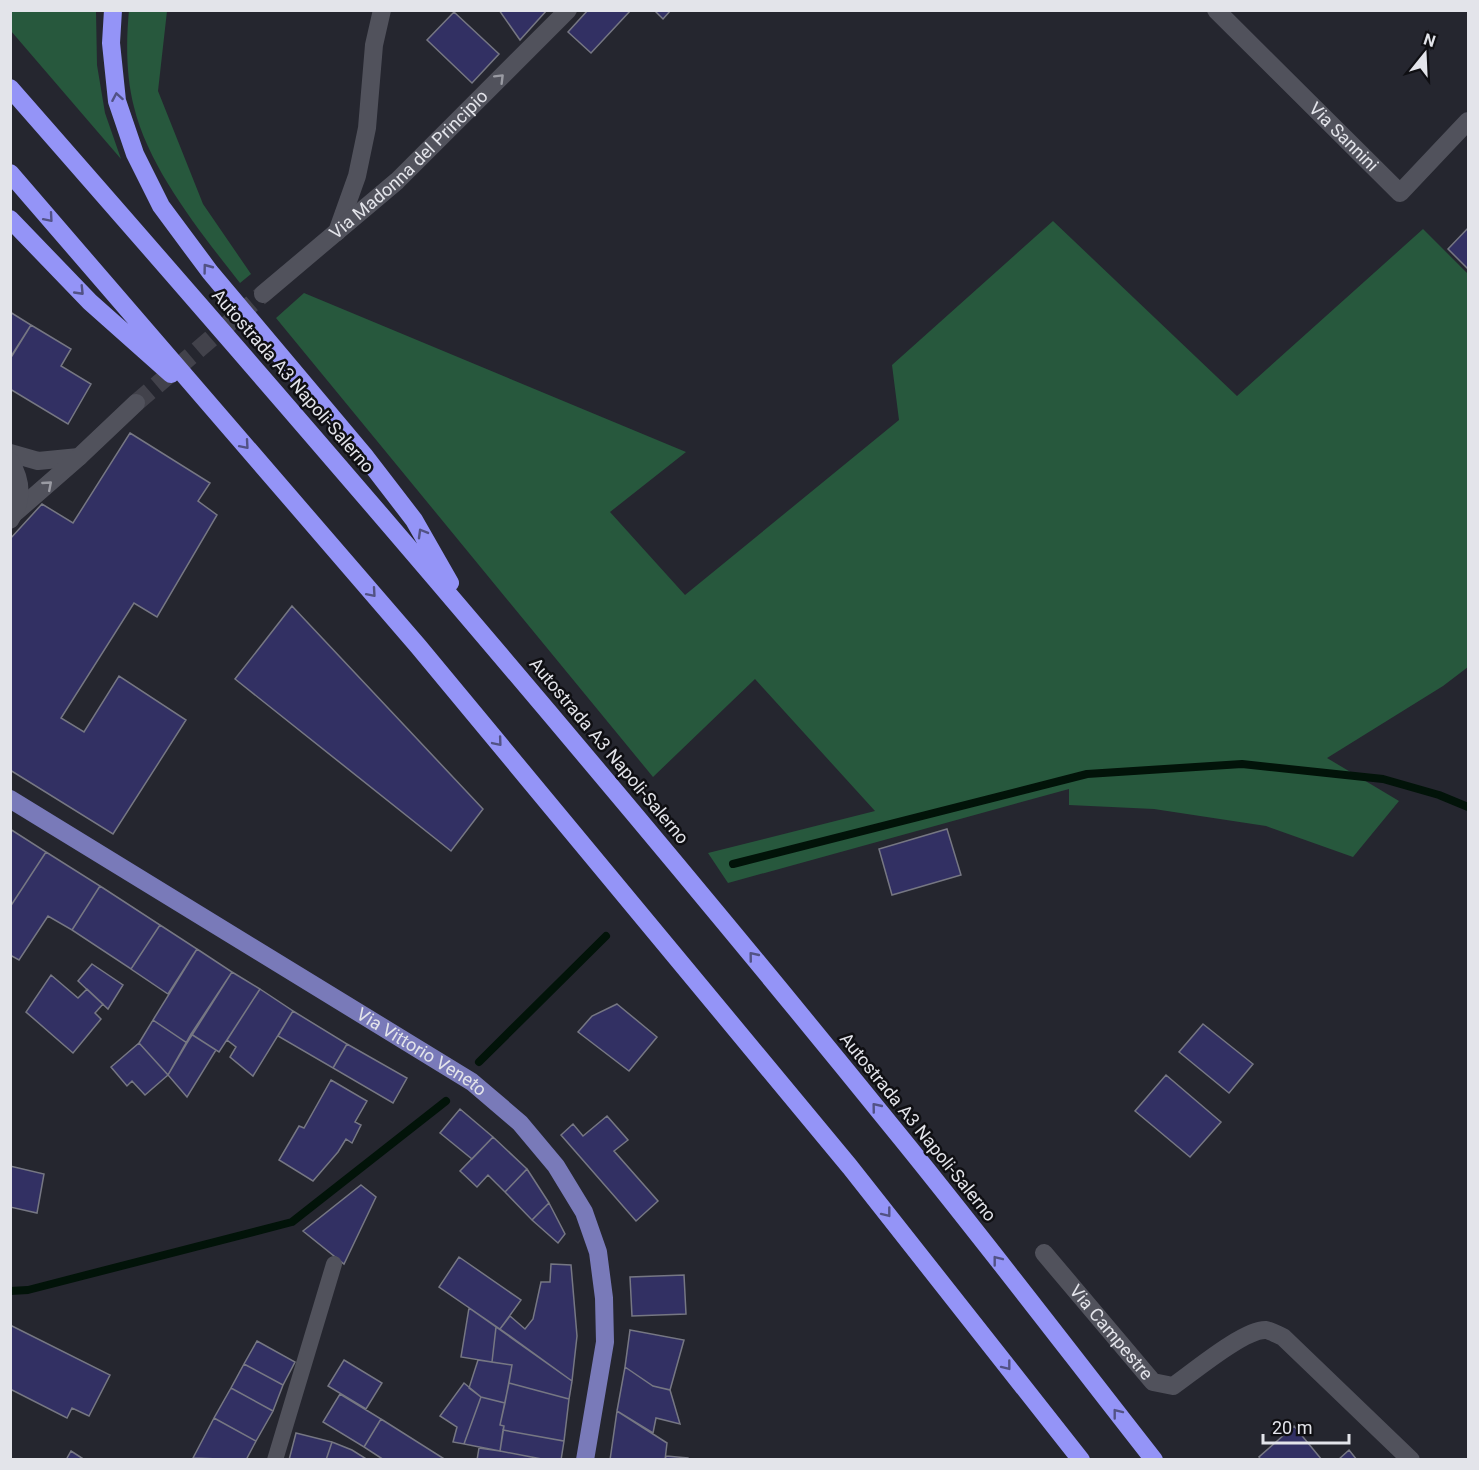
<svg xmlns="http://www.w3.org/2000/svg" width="1479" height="1470" font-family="Roboto,sans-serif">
	<rect width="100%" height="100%" fill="#25262f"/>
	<path fill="#27583d" d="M 129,10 L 167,11 L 158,91 L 203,204 L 251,274 L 240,283 C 201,233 149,169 134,107 C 126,76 126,42 129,10 Z
		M 10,11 L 96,11 L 97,65 L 105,113 L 121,159 L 11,31 Z
		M 1053,221 L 1237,396 L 1423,229 L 1468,274 L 1468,667 L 1443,686 L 1327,758 L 1399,801 L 1353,857 L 1266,826 L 1154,809 L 1069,805 L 1069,789 L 728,883 L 708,853 L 875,811 L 755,679 L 653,777 L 276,318 L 304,293 L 686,452 L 610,512 L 685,595 L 899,420 L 892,365 Z"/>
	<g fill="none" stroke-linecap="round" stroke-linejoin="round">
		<path stroke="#021309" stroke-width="8" d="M 733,864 L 1087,774 L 1242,764 L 1383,779 L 1439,795 L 1468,807
			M 479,1062 L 606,936
			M 10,1291 L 28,1290 L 292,1222 L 446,1101"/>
	</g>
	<path fill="#323063" stroke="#767783" stroke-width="1.5" d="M 499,10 L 547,10 L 520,40 Z
		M 588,10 L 631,10 L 591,53 L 568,32 Z
		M 654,10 L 671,10 L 663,19 Z
		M 454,12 L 499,54 L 472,83 L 427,40 Z
		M 1468,228 L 1468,269 L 1448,249 Z
		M 10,312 L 31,325 L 10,358 Z
		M 31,325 L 71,349 L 61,366 L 91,384 L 68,424 L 10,389 L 10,359 Z
		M 130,433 L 210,483 L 198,501 L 217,515 L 157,617 L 134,603 L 61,718 L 84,732 L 119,676 L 186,720 L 113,834 L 10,770 L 10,539 L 42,504 L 73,523 Z
		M 292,606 L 483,809 L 451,851 L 235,679 Z
		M 10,829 L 46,852 L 10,907 Z
		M 947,829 L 961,875 L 892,895 L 879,849 Z
		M 46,852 L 100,886 L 72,930 L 48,916 L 19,960 L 10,955 L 10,907 Z
		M 100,886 L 160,925 L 131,969 L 72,930 Z
		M 160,925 L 197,949 L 168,994 L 131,969 Z
		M 197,949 L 232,972 L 187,1043 L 153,1020 Z
		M 92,964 L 123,985 L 108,1009 L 78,981 Z
		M 232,972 L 260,989 L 219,1052 L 191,1034 Z
		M 51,975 L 78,998 L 87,989 L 103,1004 L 95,1013 L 101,1019 L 73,1053 L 26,1012 Z
		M 260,989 L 293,1011 L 253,1076 L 230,1057 L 236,1047 L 227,1040 Z
		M 617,1004 L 657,1037 L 629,1071 L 578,1032 L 592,1016 Z
		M 293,1011 L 347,1044 L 333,1068 L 278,1036 Z
		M 153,1020 L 187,1043 L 168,1075 L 139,1043 Z
		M 1203,1024 L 1253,1064 L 1229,1093 L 1179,1052 Z
		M 191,1034 L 216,1050 L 187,1097 L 168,1075 Z
		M 139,1043 L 168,1075 L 145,1095 L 132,1081 L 127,1086 L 111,1067 Z
		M 347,1044 L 407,1078 L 393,1103 L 333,1068 Z
		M 1166,1075 L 1221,1122 L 1190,1157 L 1135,1111 Z
		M 331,1080 L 367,1101 L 355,1122 L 361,1125 L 352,1143 L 346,1139 L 338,1152 L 313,1181 L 279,1160 L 299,1126 L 304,1128 Z
		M 460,1109 L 493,1137 L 472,1159 L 440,1133 Z
		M 607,1116 L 628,1140 L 614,1151 L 658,1201 L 636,1221 L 561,1135 L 573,1124 L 583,1136 Z
		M 493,1137 L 527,1169 L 505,1192 L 488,1175 L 477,1187 L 460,1171 Z
		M 10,1166 L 44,1174 L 37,1213 L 10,1207 Z
		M 527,1169 L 549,1203 L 532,1220 L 505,1192 Z
		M 361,1185 L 376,1197 L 344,1264 L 303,1231 Z
		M 549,1203 L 565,1234 L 558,1243 L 532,1220 Z
		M 459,1257 L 521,1300 L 500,1329 L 439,1287 Z
		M 551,1264 L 571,1265 L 577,1336 L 572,1381 L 500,1329 L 510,1316 L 525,1329 L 533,1319 L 541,1282 L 550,1282 Z
		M 684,1275 L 686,1314 L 632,1316 L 630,1277 Z
		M 469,1308 L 496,1327 L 492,1362 L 461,1357 Z
		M 10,1325 L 110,1375 L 89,1416 L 72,1408 L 67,1418 L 10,1389 Z
		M 496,1327 L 572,1381 L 569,1399 L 509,1383 L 512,1365 L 492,1362 Z
		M 630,1330 L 684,1340 L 670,1390 L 653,1386 L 625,1367 Z
		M 257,1341 L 295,1362 L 283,1385 L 244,1364 Z
		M 344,1360 L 382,1383 L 366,1409 L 328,1386 Z
		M 478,1360 L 512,1365 L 505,1403 L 481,1397 L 469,1388 Z
		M 244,1364 L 283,1385 L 273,1411 L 231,1388 Z
		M 625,1367 L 653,1386 L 670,1390 L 680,1424 L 656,1418 L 653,1433 L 617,1411 Z
		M 464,1383 L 481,1397 L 464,1444 L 453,1442 L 457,1427 L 440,1416 Z
		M 509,1383 L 569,1399 L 564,1441 L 503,1430 L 504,1426 L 500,1425 Z
		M 231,1388 L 273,1411 L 256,1441 L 214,1418 Z
		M 340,1394 L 381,1419 L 364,1447 L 323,1422 Z
		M 481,1397 L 505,1403 L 500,1425 L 504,1426 L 500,1451 L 464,1444 Z
		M 617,1411 L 667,1443 L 665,1460 L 610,1460 Z
		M 214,1418 L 256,1441 L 246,1460 L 193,1458 Z
		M 381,1419 L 446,1460 L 384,1460 L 364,1447 Z
		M 1294,1426 L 1322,1460 L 1261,1460 L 1259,1457 Z
		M 503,1430 L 564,1441 L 561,1460 L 547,1460 L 500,1451 Z
		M 296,1433 L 332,1442 L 326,1460 L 289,1460 Z
		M 332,1442 L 352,1450 L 368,1460 L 326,1460 Z
		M 479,1448 L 500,1451 L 547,1460 L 477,1460 Z
		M 1349,1450 L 1357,1460 L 1338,1460 Z
		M 71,1451 L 85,1460 L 66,1460 Z
		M 666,1456 L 688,1458 L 689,1460 L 665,1460 Z"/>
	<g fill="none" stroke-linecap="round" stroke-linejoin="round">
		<path stroke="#42424b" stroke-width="18" stroke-dasharray="18 9" stroke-linecap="butt" d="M 136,403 L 263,294"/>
		<path stroke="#51525c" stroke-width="16" d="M 275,1460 L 334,1264"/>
		<g stroke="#51525c" stroke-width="18">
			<path id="s1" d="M 1216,10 L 1400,193 L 1468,121"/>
			<path d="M 337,232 L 357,176 L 367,128 L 374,45 L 382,10"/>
			<path id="s2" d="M 263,294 L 397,181 L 568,10"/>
			<path d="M 10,453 L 38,461 L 79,457"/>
			<path d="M 16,512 L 79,457 L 136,403"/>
			<path id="s3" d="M 1044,1253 L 1153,1382 L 1173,1386 C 1192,1373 1244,1329 1266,1330 C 1271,1331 1278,1335 1283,1337 L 1411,1460"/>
		</g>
		<path stroke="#51525c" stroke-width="18" d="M 10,461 C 22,481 23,501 10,520"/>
		<path stroke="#797ab9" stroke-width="18" id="s4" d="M 10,799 L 472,1082 L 520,1123 L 556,1166 L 584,1212 L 598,1252 L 604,1298 L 605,1342 L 585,1460"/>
		<path stroke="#9494f7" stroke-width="18" d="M 113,10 L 111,43 L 117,101 L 135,154 L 161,206 L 210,272 L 364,455 L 414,520 L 450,583
			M 10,88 C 310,430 607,775 893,1128 C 982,1237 1067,1349 1154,1460
			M 10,173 L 418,646 L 850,1167 L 1081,1460
			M 10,219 L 90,302 L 171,374"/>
	</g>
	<defs><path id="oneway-chevron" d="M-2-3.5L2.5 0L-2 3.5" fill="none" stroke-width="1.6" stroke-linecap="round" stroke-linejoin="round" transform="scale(1.5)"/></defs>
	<g stroke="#9a9ba3">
		<use href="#oneway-chevron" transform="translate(500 78) rotate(-45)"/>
		<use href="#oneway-chevron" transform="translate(48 485) rotate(-41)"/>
	</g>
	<g stroke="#525285">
		<use href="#oneway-chevron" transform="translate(117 97) rotate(-100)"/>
		<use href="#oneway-chevron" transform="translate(49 218) rotate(49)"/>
		<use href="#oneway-chevron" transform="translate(207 268) rotate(-127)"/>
		<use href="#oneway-chevron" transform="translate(80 291) rotate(46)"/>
		<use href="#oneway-chevron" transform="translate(245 445) rotate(49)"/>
		<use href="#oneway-chevron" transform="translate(422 533) rotate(-120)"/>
		<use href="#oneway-chevron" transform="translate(372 593) rotate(49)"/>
		<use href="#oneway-chevron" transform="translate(498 742) rotate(50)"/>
		<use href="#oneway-chevron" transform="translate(753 956) rotate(-129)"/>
		<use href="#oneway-chevron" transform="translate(876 1107) rotate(-129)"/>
		<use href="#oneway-chevron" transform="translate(887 1213) rotate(52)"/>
		<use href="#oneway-chevron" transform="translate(997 1260) rotate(-128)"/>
		<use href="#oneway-chevron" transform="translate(1007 1366) rotate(52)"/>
		<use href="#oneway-chevron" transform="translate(1117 1413) rotate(-128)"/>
	</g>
	<g text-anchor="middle" stroke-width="5" stroke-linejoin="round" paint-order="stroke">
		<g font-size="18" fill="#e3e4ea" stroke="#0f0f13">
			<text dy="6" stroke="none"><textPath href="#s1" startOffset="180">Via Sannini</textPath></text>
			<text dy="6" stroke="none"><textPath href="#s2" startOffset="195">Via Madonna del Principio</textPath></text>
			<text transform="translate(293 381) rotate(49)" y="6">Autostrada A3 Napoli-Salerno</text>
			<text transform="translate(609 751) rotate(50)" y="6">Autostrada A3 Napoli-Salerno</text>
			<text dy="6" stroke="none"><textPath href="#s4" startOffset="483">Via Vittorio Veneto</textPath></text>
			<text transform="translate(918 1127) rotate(51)" y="6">Autostrada A3 Napoli-Salerno</text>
			<text dy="6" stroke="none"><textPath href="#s3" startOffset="104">Via Campestre</textPath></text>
		</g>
	</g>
	<rect width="1479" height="1470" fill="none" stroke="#e3e4ea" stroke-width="24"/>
	<g transform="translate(1425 54) rotate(18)" stroke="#0f0f13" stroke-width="4.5" paint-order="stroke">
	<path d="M0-4.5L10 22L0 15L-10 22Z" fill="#e3e4ea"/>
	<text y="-9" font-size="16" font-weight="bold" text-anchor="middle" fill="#e3e4ea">N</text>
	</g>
	<path d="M1263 1434v9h86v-9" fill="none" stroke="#e3e4ea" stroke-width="3"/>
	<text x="1272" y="1434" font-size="18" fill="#e3e4ea" stroke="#0f0f13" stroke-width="4.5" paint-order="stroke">20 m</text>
</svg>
